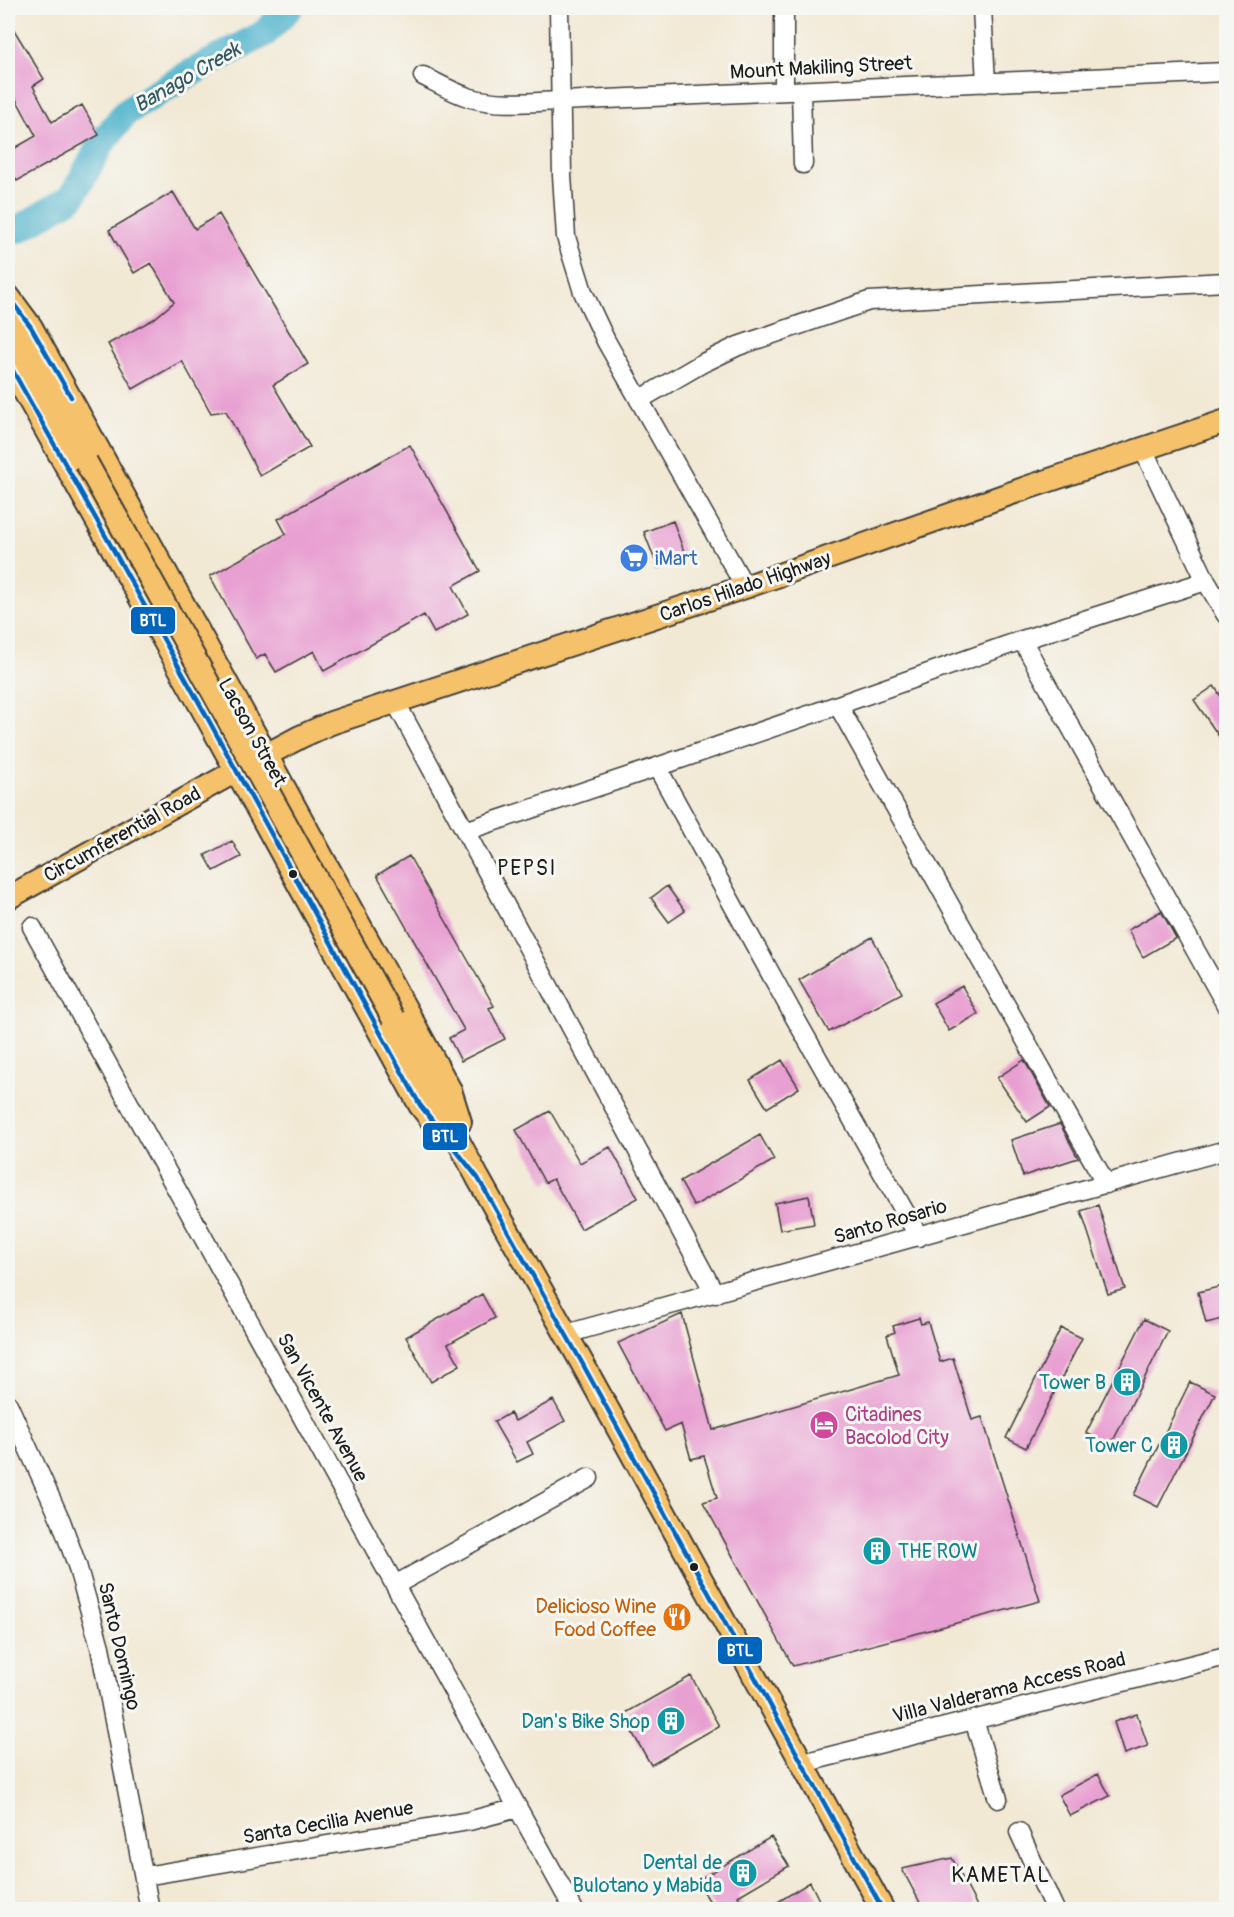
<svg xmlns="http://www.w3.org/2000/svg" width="1234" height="1917" font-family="Pangolin,sans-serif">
	<rect width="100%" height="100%" fill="#f6f6f2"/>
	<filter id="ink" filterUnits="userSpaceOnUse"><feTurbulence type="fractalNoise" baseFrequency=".0167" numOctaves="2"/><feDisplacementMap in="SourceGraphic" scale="12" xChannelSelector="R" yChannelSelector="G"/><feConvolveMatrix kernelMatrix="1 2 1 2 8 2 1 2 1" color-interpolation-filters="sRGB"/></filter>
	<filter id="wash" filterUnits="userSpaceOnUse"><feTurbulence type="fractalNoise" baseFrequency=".008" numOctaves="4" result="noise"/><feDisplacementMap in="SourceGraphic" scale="24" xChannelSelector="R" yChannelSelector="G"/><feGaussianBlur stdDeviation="1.35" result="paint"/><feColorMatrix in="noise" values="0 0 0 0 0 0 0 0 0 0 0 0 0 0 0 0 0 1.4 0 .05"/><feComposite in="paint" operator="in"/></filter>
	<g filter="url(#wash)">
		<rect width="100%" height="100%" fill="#f2e9d5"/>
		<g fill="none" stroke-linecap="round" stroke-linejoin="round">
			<path stroke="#4db2cc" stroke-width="28" d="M 19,229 L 72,197 L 101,144 L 126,112 L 187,75 L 265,33 L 289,8"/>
		</g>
		<g id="blocks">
			<path fill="#e89fd1" d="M 8,20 L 44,79 L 33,86 L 52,122 L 82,105 L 99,135 L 17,181 L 8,163 L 8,152 L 36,136 L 15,97 L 8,102 Z
				M 173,192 L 195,229 L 219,214 L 308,364 L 273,385 L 310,447 L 260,476 L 226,411 L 211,413 L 182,361 L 133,389 L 108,344 L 154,319 L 174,302 L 151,263 L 134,273 L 109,230 Z
				M 410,445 L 480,571 L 453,586 L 468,614 L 434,633 L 424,615 L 324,671 L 314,651 L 276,672 L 265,654 L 256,659 L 210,576 L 286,534 L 278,519 Z
				M 673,521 L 686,557 L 658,568 L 644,532 Z
				M 1214,686 L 1227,705 L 1227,748 L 1194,700 Z
				M 232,841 L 241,857 L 214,871 L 205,855 Z
				M 409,856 L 494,1006 L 489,1008 L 505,1039 L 461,1061 L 449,1038 L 464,1030 L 377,875 Z
				M 667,886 L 685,911 L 669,922 L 651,898 Z
				M 1161,911 L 1176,938 L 1143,957 L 1128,930 Z
				M 872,937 L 902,993 L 829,1032 L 799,980 Z
				M 962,986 L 978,1014 L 949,1031 L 933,1003 Z
				M 782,1060 L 799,1088 L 767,1108 L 750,1080 Z
				M 1024,1060 L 1050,1107 L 1027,1122 L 997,1078 Z
				M 550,1111 L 580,1163 L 610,1147 L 638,1198 L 581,1229 L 553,1179 L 545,1183 L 516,1130 Z
				M 1060,1124 L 1078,1158 L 1023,1176 L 1011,1140 Z
				M 760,1135 L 774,1160 L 694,1206 L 680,1181 Z
				M 809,1196 L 814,1224 L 780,1230 L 775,1203 Z
				M 1098,1205 L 1125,1289 L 1108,1294 L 1081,1211 Z
				M 1227,1285 L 1227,1318 L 1206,1323 L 1198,1292 Z
				M 482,1294 L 495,1318 L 448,1344 L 460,1365 L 431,1382 L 406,1337 Z
				M 682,1314 L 713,1430 L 899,1375 L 887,1335 L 895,1332 L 893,1326 L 919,1318 L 921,1324 L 928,1322 L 940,1362 L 953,1358 L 972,1420 L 982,1417 L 1040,1601 L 793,1666 L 703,1502 L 717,1498 L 704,1456 L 691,1459 L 681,1424 L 665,1431 L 618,1343 Z
				M 1144,1319 L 1168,1331 L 1111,1445 L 1086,1433 Z
				M 1061,1328 L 1082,1338 L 1026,1448 L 1006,1438 Z
				M 1190,1382 L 1215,1394 L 1158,1507 L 1134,1495 Z
				M 553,1400 L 565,1421 L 527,1442 L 533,1454 L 517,1462 L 494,1422 L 510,1413 L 515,1421 Z
				M 691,1676 L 719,1726 L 651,1765 L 622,1715 Z
				M 1137,1714 L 1148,1746 L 1124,1754 L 1114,1722 Z
				M 1098,1774 L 1110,1796 L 1070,1816 L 1059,1795 Z
				M 771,1837 L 789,1866 L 738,1896 L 745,1910 L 715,1910 L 697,1881 Z
				M 952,1858 L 979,1910 L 924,1910 L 902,1869 Z
				M 810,1882 L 824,1910 L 765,1910 Z"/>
		</g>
	</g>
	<g filter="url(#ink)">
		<use href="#blocks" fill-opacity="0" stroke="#3c3b38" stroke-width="1.5"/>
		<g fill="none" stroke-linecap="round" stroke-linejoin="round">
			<g stroke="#3c3b38" stroke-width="21">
				<path id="minor" d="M 559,8 L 562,175 L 566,237 L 583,292 L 606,341 L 745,587
					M 784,8 L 784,91
					M 982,8 L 986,83
					M 423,76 C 439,84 454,93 471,98 C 500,106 532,102 561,101 L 1226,72
					M 801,91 L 803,164
					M 639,400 L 701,364 L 738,346 L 869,301 L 1226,282
					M 1143,449 L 1206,581 L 1226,615
					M 1022,640 L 1226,1005
					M 395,701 L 715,1294
					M 838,705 L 1106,1184
					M 465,831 L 657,767
					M 32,927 L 574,1910
					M 919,1237 L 795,1018 L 657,767 L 838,705 L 1022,640 L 1206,581
					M 566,1334 L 1226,1150
					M 8,1404 L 61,1521 L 77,1565 L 100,1647 L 150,1910
					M 395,1585 L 589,1478
					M 974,1720 L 998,1799
					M 803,1763 L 1226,1656
					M 1019,1832 L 1055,1910
					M 145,1876 L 469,1821 L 518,1808"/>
			</g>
			<g stroke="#3c3b38" stroke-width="26">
				<path id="major" d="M 8,296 L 31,327 L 450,1090 L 460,1122
					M 8,308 L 23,347 L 86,462
					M 8,362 L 202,708 L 420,1105 L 441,1132
					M 8,898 L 236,771 L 300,737 L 331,723 L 745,587 L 1029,487 L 1226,421
					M 393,1018 L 478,1178 L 581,1361 L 883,1910"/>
			</g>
			<use href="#minor" stroke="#fff" stroke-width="18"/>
			<use href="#major" stroke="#f5c16b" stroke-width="22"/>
			<g stroke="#3c3b38" stroke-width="26" stroke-linecap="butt">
				<path id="major-bridge" d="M 86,462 L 393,1018"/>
			</g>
			<use href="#major-bridge" stroke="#f5c16b" stroke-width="22"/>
			<g stroke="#f6f6f2" stroke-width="9">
				<path id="bus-1" d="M 13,303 L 31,327 L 71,397
					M 8,362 L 202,708 L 420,1105 L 478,1178 L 581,1361 L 883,1910"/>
			</g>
			<use href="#bus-1" stroke="#0065bd" stroke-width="4.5"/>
		</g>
	</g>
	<defs>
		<g id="supermarket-disc" transform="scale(1.5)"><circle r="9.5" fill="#3f7fe0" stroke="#f6f6f2"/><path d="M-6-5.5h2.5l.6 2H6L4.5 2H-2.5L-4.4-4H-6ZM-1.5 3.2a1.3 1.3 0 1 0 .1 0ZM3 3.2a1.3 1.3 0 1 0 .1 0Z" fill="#fff"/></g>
		<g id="building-disc" transform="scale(1.5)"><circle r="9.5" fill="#0f9aa8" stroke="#f6f6f2"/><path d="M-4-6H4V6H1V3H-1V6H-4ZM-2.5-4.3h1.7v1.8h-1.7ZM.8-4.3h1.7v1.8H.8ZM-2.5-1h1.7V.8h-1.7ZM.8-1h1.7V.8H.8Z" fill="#fff"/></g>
		<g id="hotel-disc" transform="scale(1.5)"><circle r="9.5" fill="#d1479c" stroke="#f6f6f2"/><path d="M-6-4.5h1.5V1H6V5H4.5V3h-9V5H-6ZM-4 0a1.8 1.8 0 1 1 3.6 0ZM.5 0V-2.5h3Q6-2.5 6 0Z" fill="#fff"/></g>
		<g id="restaurant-disc" transform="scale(1.5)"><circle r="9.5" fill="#e8710a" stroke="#f6f6f2"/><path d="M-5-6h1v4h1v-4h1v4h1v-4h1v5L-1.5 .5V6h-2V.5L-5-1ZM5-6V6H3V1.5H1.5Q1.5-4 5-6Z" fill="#fff"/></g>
	</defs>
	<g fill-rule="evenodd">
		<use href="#supermarket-disc" x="634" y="558"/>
		<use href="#building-disc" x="1127" y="1382"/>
		<use href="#hotel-disc" x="824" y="1425"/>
		<use href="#building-disc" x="1174" y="1445"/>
		<use href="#building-disc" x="877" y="1551"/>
		<use href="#restaurant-disc" x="677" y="1617"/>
		<use href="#building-disc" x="671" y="1721"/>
		<use href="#building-disc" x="743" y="1873"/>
	</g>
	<g fill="#1c1c1c" stroke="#f6f6f2" stroke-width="2">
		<circle cx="293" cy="874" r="5"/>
		<circle cx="694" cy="1567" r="5"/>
	</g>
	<g text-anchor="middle" stroke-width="6" stroke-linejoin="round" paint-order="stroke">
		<g font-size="20" fill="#1c1c1c" stroke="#f6f6f2">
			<text transform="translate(821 67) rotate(-3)" y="7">Mount Makiling Street</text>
			<text transform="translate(745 586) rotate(-19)" y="7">Carlos Hilado Highway</text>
			<text transform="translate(253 732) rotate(61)" y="7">Lacson Street</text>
			<text transform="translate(122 834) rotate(-29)" y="7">Circumferential Road</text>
			<text transform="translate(890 1221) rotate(-16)" y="7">Santo Rosario</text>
			<text transform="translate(323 1407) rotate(61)" y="7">San Vicente Avenue</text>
			<text transform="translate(120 1646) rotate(77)" y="7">Santo Domingo</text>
			<text transform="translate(1009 1687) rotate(-14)" y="7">Villa Valderama Access Road</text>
			<text transform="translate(328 1822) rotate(-10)" y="7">Santa Cecilia Avenue</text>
		</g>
		<g font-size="20" fill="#366cbe" stroke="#f6f6f2" text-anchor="start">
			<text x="655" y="565">iMart</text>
		</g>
		<g font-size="20" fill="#0d838f" stroke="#f6f6f2" text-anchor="end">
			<text x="1106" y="1389">Tower B</text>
			<text x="1153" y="1452">Tower C</text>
			<text x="898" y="1558" text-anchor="start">THE ROW</text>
			<text x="650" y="1728">Dan's Bike Shop</text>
			<text x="722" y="1869">Dental de<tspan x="722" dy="23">Bulotano y Mabida</tspan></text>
		</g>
		<g font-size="20" fill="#b23c85" stroke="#f6f6f2" text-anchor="start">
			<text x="845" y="1421">Citadines<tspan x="845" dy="23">Bacolod City</tspan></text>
		</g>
		<g font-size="20" fill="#c56008" stroke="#f6f6f2" text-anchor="end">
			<text x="656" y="1613">Delicioso Wine<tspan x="656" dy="23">Food Coffee</tspan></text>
		</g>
		<g font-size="21" font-style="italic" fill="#305862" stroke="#f6f6f2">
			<text transform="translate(187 77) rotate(-30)" y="7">Banago Creek</text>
		</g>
		<g font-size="21" letter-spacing="1.5" fill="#1c1c1c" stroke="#f6f6f2">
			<text x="527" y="875">PEPSI</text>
			<text x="1001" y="1882">KAMETAL</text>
		</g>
	</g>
	<g stroke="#f6f6f2" stroke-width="2">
		<rect x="130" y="606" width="46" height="29" rx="6" fill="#0065bd"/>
		<rect x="422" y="1122" width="46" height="29" rx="6" fill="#0065bd"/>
		<rect x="717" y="1636" width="46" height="29" rx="6" fill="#0065bd"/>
	</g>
	<g font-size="16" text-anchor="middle" font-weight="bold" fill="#fff">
		<text x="153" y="626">BTL</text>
		<text x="445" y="1142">BTL</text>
		<text x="740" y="1656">BTL</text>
	</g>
	<rect width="1234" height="1917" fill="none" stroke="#f6f6f2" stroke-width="30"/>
</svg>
